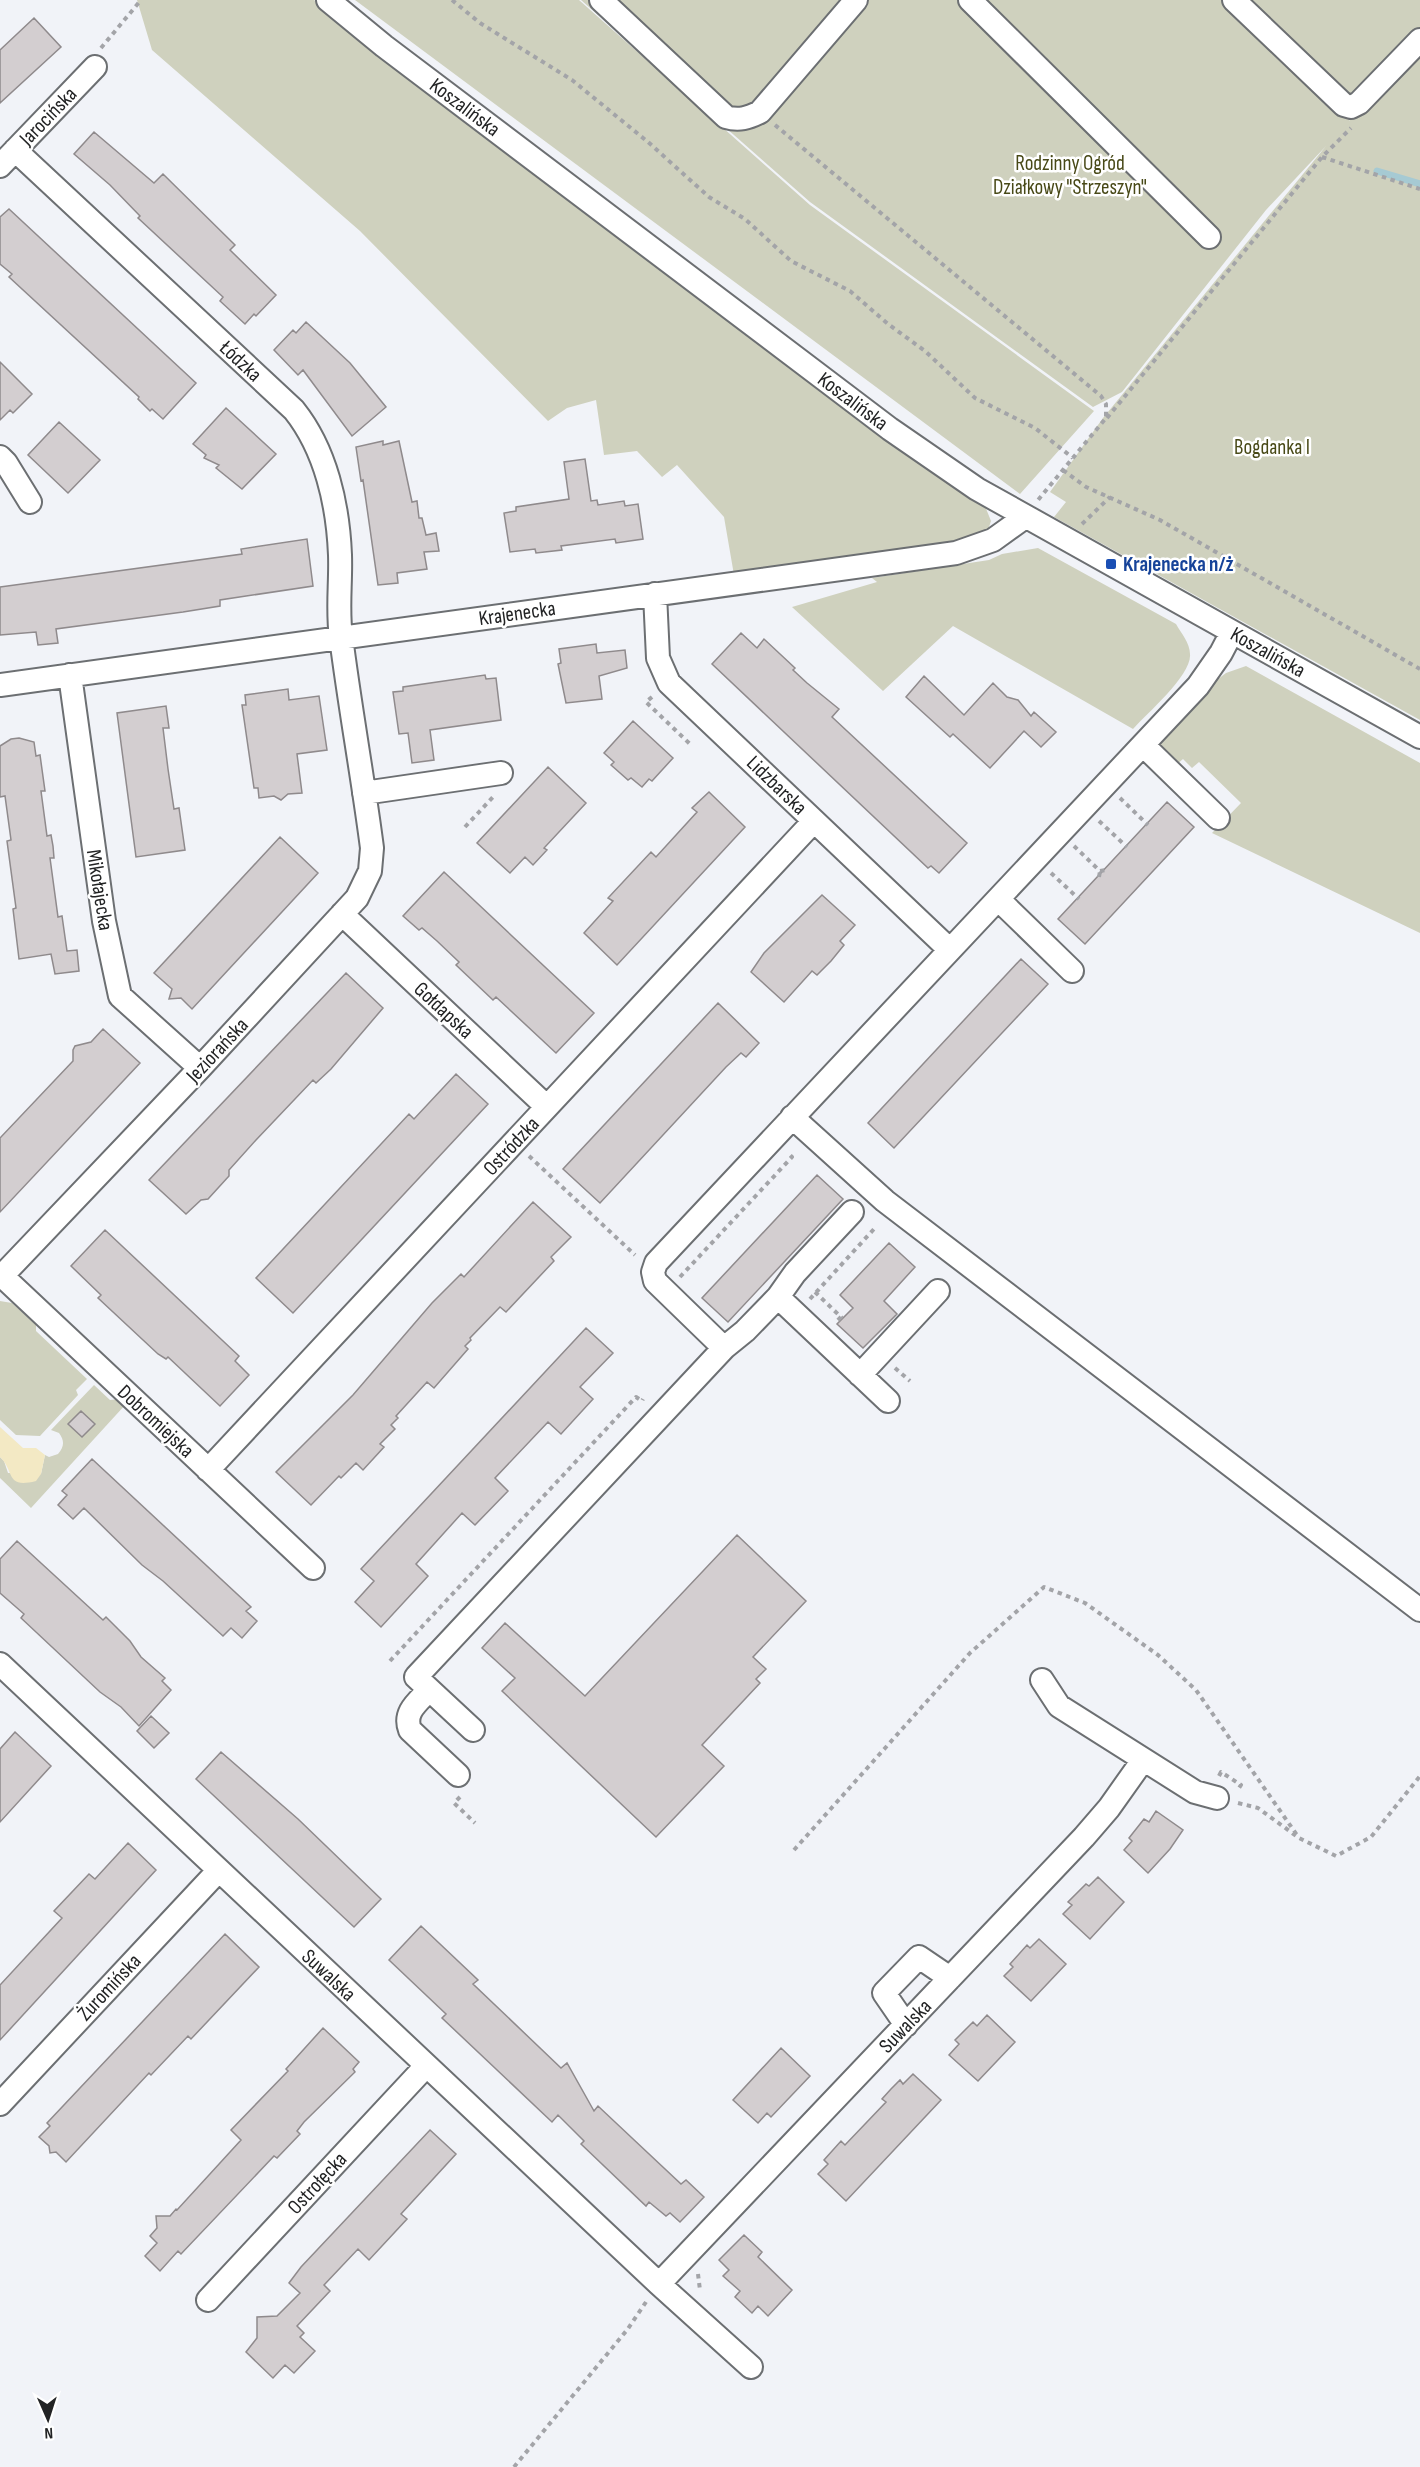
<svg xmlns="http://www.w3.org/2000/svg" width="1420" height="2467" font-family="'Sofia Sans Condensed',sans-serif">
	<rect width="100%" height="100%" fill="#f1f3f8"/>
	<path fill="#cfd1be" d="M 137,0 L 314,0 L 343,26 L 985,506 L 991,521 L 987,533 L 978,538 L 734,575 L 724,517 L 677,465 L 662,477 L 637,451 L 604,455 L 596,400 L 567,408 L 548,421 L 360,231 L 152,50 Z
		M 355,0 L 579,0 L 810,205 L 1094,411 L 1020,494 Z
		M 581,0 L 1420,0 L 1420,47 L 1349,121 L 1420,53 L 1420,720 L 1054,517 L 1066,502 L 1050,492 L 1103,418 L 1326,146 L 1266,210 L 1122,392 L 1093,407 L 810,202 Z
		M 1038,548 L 1176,624 C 1181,633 1190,643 1190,654 C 1192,675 1147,713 1133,729 L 953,626 L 883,691 L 792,607 L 877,582 L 872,578 L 989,560 L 1002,554 Z
		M 1246,666 L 1420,763 L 1420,933 L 1212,833 L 1241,803 L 1199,762 L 1192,768 L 1183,759 L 1175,766 L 1158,744 L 1213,683 L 1226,673 Z
		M 0,1301 L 12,1303 L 36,1325 L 36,1331 L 87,1379 L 76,1390 L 78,1395 L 40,1436 L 16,1435 L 0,1420 Z
		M 94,1385 L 110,1400 L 121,1399 L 126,1404 L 31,1508 L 0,1478 L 0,1457 L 4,1461 L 8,1473 L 41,1474 L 45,1455 L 49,1457 L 58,1454 C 64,1447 65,1441 59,1433 L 51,1430 Z"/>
	<path fill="#f3e9c4" d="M 0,1427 L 23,1448 L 36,1448 L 45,1455 L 41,1474 L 36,1481 C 5,1489 15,1471 0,1457 Z"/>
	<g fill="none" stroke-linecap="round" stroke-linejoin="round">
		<path stroke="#a6cad3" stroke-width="7" d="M 1377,171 L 1420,184"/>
	</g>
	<path fill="#d3ced0" stroke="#8f8a8c" stroke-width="1.5" d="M 34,18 L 61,47 L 0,103 L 0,50 Z
		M 94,132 L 154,183 L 163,174 L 235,245 L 230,250 L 276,295 L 256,316 L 254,314 L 245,324 L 220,301 L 223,297 L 138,218 L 140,216 L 110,185 L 74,154 Z
		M 9,209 L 196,383 L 163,419 L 152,409 L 150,411 L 138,399 L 139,397 L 9,277 L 12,274 L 0,264 L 0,217 Z
		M 306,322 L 350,363 L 386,407 L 352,436 L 303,370 L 298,375 L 274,350 L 293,330 L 296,333 Z
		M 0,362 L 32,394 L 13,413 L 10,410 L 0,420 Z
		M 226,408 L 276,454 L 242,489 L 216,468 L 219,465 L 204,458 L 206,455 L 193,444 Z
		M 59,422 L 100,460 L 68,493 L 28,455 Z
		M 383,441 L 383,445 L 399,441 L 412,502 L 417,501 L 419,518 L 422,518 L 426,535 L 436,533 L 439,551 L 424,552 L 427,569 L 397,573 L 398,583 L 378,585 L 363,480 L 361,481 L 356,447 Z
		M 585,459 L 591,501 L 597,500 L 598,505 L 624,501 L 625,506 L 638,504 L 643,539 L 616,543 L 615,539 L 561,546 L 562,550 L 536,553 L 535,549 L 510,552 L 504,513 L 516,511 L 516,507 L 569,499 L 564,462 Z
		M 307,539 L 313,586 L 220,600 L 220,606 L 183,612 L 56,629 L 58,643 L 38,645 L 36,632 L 0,635 L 0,587 L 242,554 L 241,549 Z
		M 741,633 L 757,648 L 764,639 L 795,668 L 793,670 L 807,683 L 839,709 L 832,717 L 967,843 L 939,873 L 931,866 L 928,868 L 712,664 Z
		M 596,644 L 597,653 L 625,650 L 627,668 L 599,676 L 602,699 L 566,703 L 558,664 L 561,663 L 559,649 Z
		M 485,675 L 486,679 L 496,678 L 501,720 L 430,730 L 434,760 L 412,763 L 408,733 L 399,734 L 393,692 L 403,691 L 403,687 Z
		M 924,676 L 964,715 L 993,683 L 1007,697 L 1018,700 L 1031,716 L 1034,712 L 1056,732 L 1041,747 L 1024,731 L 990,768 L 953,734 L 950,737 L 906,697 Z
		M 288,689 L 289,700 L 319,696 L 327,750 L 297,754 L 302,793 L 288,794 L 281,800 L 274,796 L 259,798 L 258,788 L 254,788 L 242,705 L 246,705 L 245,695 Z
		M 166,706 L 169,728 L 163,728 L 168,769 L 174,809 L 179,808 L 185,850 L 136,857 L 117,713 Z
		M 633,721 L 673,758 L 652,781 L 649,779 L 642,787 L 631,778 L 628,780 L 611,765 L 614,762 L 604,753 Z
		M 19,738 L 34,742 L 36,756 L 40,755 L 45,791 L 41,791 L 47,836 L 51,835 L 53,846 L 54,858 L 50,858 L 58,917 L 62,916 L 67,951 L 77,950 L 79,971 L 55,974 L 51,954 L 19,959 L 13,909 L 16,908 L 7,841 L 11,840 L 5,796 L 0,797 L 0,746 L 11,739 Z
		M 548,767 L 586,803 L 544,848 L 547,850 L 533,865 L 525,857 L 510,873 L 477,843 Z
		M 709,792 L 745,827 L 617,965 L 584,933 L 613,901 L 608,898 L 651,852 L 656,857 L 697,812 L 692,808 Z
		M 1167,802 L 1194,827 L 1085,944 L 1058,919 Z
		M 280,837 L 318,873 L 192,1009 L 181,998 L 169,999 L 172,989 L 154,973 Z
		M 444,872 L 594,1013 L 556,1053 L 496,997 L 493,1000 L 456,965 L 459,962 L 437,941 L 422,928 L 419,930 L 403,916 Z
		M 822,895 L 855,925 L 840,941 L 844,945 L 831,961 L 817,975 L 812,971 L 784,1002 L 751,972 L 764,953 Z
		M 1021,959 L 1048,984 L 894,1148 L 868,1123 Z
		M 346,973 L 383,1008 L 331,1069 L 316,1083 L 313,1080 L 256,1140 L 229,1170 L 229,1176 L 208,1199 L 201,1200 L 186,1214 L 149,1180 Z
		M 718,1003 L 759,1043 L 746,1057 L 741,1053 L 726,1067 L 600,1203 L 563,1169 Z
		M 103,1029 L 140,1063 L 0,1212 L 0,1138 L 73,1061 L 73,1050 L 75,1046 L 91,1042 Z
		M 456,1074 L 488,1104 L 293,1313 L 256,1278 L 409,1114 L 414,1119 Z
		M 817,1175 L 843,1199 L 728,1322 L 702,1298 Z
		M 533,1202 L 571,1237 L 551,1257 L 554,1261 L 506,1312 L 500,1307 L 470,1338 L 471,1340 L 465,1346 L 468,1349 L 434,1388 L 427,1382 L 396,1416 L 398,1418 L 391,1425 L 395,1429 L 380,1444 L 384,1447 L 363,1470 L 356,1463 L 341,1478 L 339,1476 L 311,1505 L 276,1472 L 353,1395 L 432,1303 L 461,1274 L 464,1277 Z
		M 105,1230 L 239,1356 L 235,1361 L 249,1375 L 220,1406 L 168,1357 L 166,1359 L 158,1354 L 98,1298 L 101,1295 L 71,1266 Z
		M 889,1243 L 915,1267 L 884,1301 L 897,1314 L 863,1348 L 837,1324 L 853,1308 L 840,1295 Z
		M 586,1328 L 613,1353 L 580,1387 L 593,1399 L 561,1434 L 548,1422 L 495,1478 L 508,1491 L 475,1525 L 462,1513 L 416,1564 L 428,1576 L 381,1627 L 355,1602 L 374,1581 L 361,1569 Z
		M 81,1411 L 95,1424 L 82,1437 L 68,1424 Z
		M 92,1459 L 251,1607 L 246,1611 L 257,1621 L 242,1638 L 231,1628 L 223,1636 L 163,1581 L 142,1565 L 84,1508 L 73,1519 L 58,1505 L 67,1495 L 62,1491 Z
		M 737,1535 L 806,1601 L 753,1657 L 766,1669 L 756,1679 L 760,1683 L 702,1745 L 724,1766 L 656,1837 L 502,1691 L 515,1678 L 482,1648 L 505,1623 L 585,1696 Z
		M 17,1541 L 103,1620 L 106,1617 L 130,1641 L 141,1657 L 165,1678 L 162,1681 L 171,1690 L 139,1726 L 121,1707 L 100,1692 L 21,1618 L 24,1614 L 0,1593 L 0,1559 Z
		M 151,1716 L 169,1733 L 154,1748 L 137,1731 Z
		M 15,1732 L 51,1766 L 0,1822 L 0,1749 Z
		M 221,1752 L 298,1819 L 381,1899 L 354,1927 L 196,1779 Z
		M 1156,1811 L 1183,1830 L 1170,1849 L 1148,1873 L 1124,1850 L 1132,1841 L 1129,1838 L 1144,1819 L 1149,1822 Z
		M 128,1843 L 156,1870 L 0,2040 L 0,1985 L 62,1918 L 54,1911 L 89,1874 L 95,1879 Z
		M 1098,1877 L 1124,1902 L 1090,1939 L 1063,1914 L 1072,1905 L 1068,1902 L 1086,1884 L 1089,1886 Z
		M 421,1926 L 478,1980 L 473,1984 L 561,2068 L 567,2063 L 594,2111 L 598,2106 L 681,2184 L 686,2180 L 704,2197 L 680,2222 L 670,2213 L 666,2216 L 649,2202 L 646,2206 L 581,2144 L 584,2141 L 558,2115 L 552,2122 L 442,2018 L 446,2014 L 389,1960 Z
		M 225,1934 L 259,1967 L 191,2039 L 188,2036 L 151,2075 L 149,2073 L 66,2162 L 56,2152 L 50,2153 L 49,2146 L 39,2137 L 50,2126 L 47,2123 Z
		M 1039,1939 L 1066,1964 L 1031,2001 L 1004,1976 L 1013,1967 L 1010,1964 L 1027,1945 L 1030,1948 Z
		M 987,2015 L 1015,2042 L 978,2081 L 949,2055 L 959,2044 L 955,2040 L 973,2022 L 977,2026 Z
		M 323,2028 L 359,2062 L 353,2069 L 355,2072 L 304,2122 L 297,2131 L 300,2134 L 277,2158 L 274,2156 L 181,2254 L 178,2251 L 160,2271 L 145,2256 L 157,2243 L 150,2236 L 157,2228 L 156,2216 L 170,2216 L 176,2209 L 177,2210 L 241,2140 L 231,2130 L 288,2071 L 286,2069 Z
		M 781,2048 L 810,2076 L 771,2117 L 767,2113 L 758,2123 L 733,2100 Z
		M 913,2074 L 941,2100 L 846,2201 L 818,2174 L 828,2164 L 824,2160 L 841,2141 L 845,2145 L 886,2102 L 882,2099 L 891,2089 L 900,2080 L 903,2084 Z
		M 430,2130 L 456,2154 L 401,2214 L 407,2219 L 369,2260 L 358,2249 L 324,2285 L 330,2291 L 297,2326 L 304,2333 L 300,2337 L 315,2351 L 294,2373 L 285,2365 L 273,2378 L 246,2352 L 257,2338 L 257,2317 L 277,2316 L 300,2293 L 289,2283 L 301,2267 Z
		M 744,2235 L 762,2252 L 758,2257 L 792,2290 L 768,2316 L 758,2306 L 752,2313 L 735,2297 L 740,2291 L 723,2276 L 729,2270 L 719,2260 Z"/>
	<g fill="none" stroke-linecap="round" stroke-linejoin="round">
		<g stroke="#6c6f72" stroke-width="26">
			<path id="minor" d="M 328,0 L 384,46 L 828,382 L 890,429 L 977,489 L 1420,737
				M 601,0 L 726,117 C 739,121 748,118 760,112 L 856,0
				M 970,0 L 1209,237
				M 1234,0 L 1344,105 L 1351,107 L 1359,103 L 1420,40
				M 0,166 L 95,67
				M 0,457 L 6,463 L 30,502
				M 655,594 L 658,658 L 669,683 L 950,950
				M 70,675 L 104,921 L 120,996 L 200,1068
				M 0,685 L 956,553 L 993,540 L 1025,517
				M 1143,745 L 1218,818
				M 364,793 L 501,773
				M 998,899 L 1072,971
				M 342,914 L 547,1107
				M 792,1117 L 885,1201 L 1420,1610
				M 0,1274 L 313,1568
				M 0,1278 L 200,1068 L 357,898 L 370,871 L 372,848 C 363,778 350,708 341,637 C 337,610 341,583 340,555 C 338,505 326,450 294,410 L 15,150
				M 778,1297 L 888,1401
				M 724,1348 L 745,1331 L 778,1297 L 795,1273 L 852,1212
				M 860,1375 L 938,1291
				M 208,1470 L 814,821
				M 0,1664 L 659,2284 L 751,2367
				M 1042,1680 L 1059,1706 L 1195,1792 L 1217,1798
				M 429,1690 C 418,1702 403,1712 410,1730 L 458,1775
				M 473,1730 L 416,1677 L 724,1348 L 655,1281 L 653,1272 L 656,1263 L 1198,686 L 1221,653 L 1232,632
				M 906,2025 L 884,1993 L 919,1957 L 950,1978
				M 0,2104 L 219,1870
				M 659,2284 L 1084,1837 L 1109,1808 L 1143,1760
				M 208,2300 L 426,2066"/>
		</g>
		<path stroke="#a3a4a8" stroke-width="4" stroke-dasharray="4.5 4.5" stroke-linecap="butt" d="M 452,0 L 480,23 L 572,80 L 648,142 L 709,197 L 745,219 L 791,261 L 850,291 L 888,324 L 925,351 L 975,398 L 1035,428 L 1073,458
			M 101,48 L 141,0
			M 775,125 L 1101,396 L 1106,404 L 1106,418 L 1038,500
			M 1322,157 L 1420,189
			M 1107,418 L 1322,157 L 1351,128
			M 1063,470 L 1086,487 L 1160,520 L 1420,669
			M 1082,524 L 1110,497
			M 652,697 L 646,702 L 690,744
			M 1120,798 L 1148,825
			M 1099,821 L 1127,847
			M 465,827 L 493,797
			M 1074,846 L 1100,871 L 1106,870
			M 1051,873 L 1079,899
			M 1099,877 L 1100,871
			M 529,1156 L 635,1255
			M 680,1277 L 792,1157 L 788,1153
			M 815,1292 L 841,1317 L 836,1322
			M 810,1299 L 874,1229
			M 895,1368 L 910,1381
			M 390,1661 L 636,1397 L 642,1401 L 643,1399
			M 1219,1776 L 1221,1772 L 1241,1785 L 1237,1791
			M 460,1797 L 454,1803 L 475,1823
			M 1238,1803 L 1258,1808 L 1299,1838 L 1336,1856 L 1371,1837 L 1420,1776
			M 794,1850 L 970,1653 L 1044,1587 L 1085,1603 L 1158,1655 L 1196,1690 L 1299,1838
			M 698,2274 L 700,2290
			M 514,2467 L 627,2330 L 646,2302"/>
		<use href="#minor" stroke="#fff" stroke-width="22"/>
	</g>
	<rect fill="#1a4fb4" stroke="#fff" stroke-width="2" x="1105" y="558" width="12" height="12" rx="3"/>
	<g text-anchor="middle" stroke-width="5" stroke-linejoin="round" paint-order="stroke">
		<g font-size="21" fill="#222324" stroke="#fff">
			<text transform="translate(465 107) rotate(37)" y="7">Koszalińska</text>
			<text transform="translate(48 116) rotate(-46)" y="7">Jarocińska</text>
			<text transform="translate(241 361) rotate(43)" y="7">Łódzka</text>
			<text transform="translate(853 401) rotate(37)" y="7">Koszalińska</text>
			<text transform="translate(517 613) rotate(-8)" y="7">Krajenecka</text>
			<text transform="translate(1268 652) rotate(29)" y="7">Koszalińska</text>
			<text transform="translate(777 785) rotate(44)" y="7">Lidzbarska</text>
			<text transform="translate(100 890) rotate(81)" y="7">Mikołajecka</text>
			<text transform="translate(444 1010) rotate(43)" y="7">Gołdapska</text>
			<text transform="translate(217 1050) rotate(-47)" y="7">Jeziorańska</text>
			<text transform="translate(511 1146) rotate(-47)" y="7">Ostródzka</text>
			<text transform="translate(156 1421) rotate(43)" y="7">Dobromiejska</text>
			<text transform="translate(329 1975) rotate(43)" y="7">Suwalska</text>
			<text transform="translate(109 1987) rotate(-47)" y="7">Żuromińska</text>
			<text transform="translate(905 2026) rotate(-46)" y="7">Suwalska</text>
			<text transform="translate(317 2183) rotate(-47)" y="7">Ostrołęcka</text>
		</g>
		<g font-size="21" fill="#484917" stroke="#fff">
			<text x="1070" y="170">Rodzinny Ogród<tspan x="1070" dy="24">Działkowy "Strzeszyn"</tspan></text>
			<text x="1272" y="454">Bogdanka I</text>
		</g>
		<g font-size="21" font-weight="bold" fill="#164399" stroke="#fff" text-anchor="start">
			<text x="1123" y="571">Krajenecka n/ż</text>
		</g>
	</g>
	<g transform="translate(48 2419) rotate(177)" stroke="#ffffff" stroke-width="4.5" paint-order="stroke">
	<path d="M0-4.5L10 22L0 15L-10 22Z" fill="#222324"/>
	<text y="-9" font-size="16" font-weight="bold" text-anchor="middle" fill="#222324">N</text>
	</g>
</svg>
